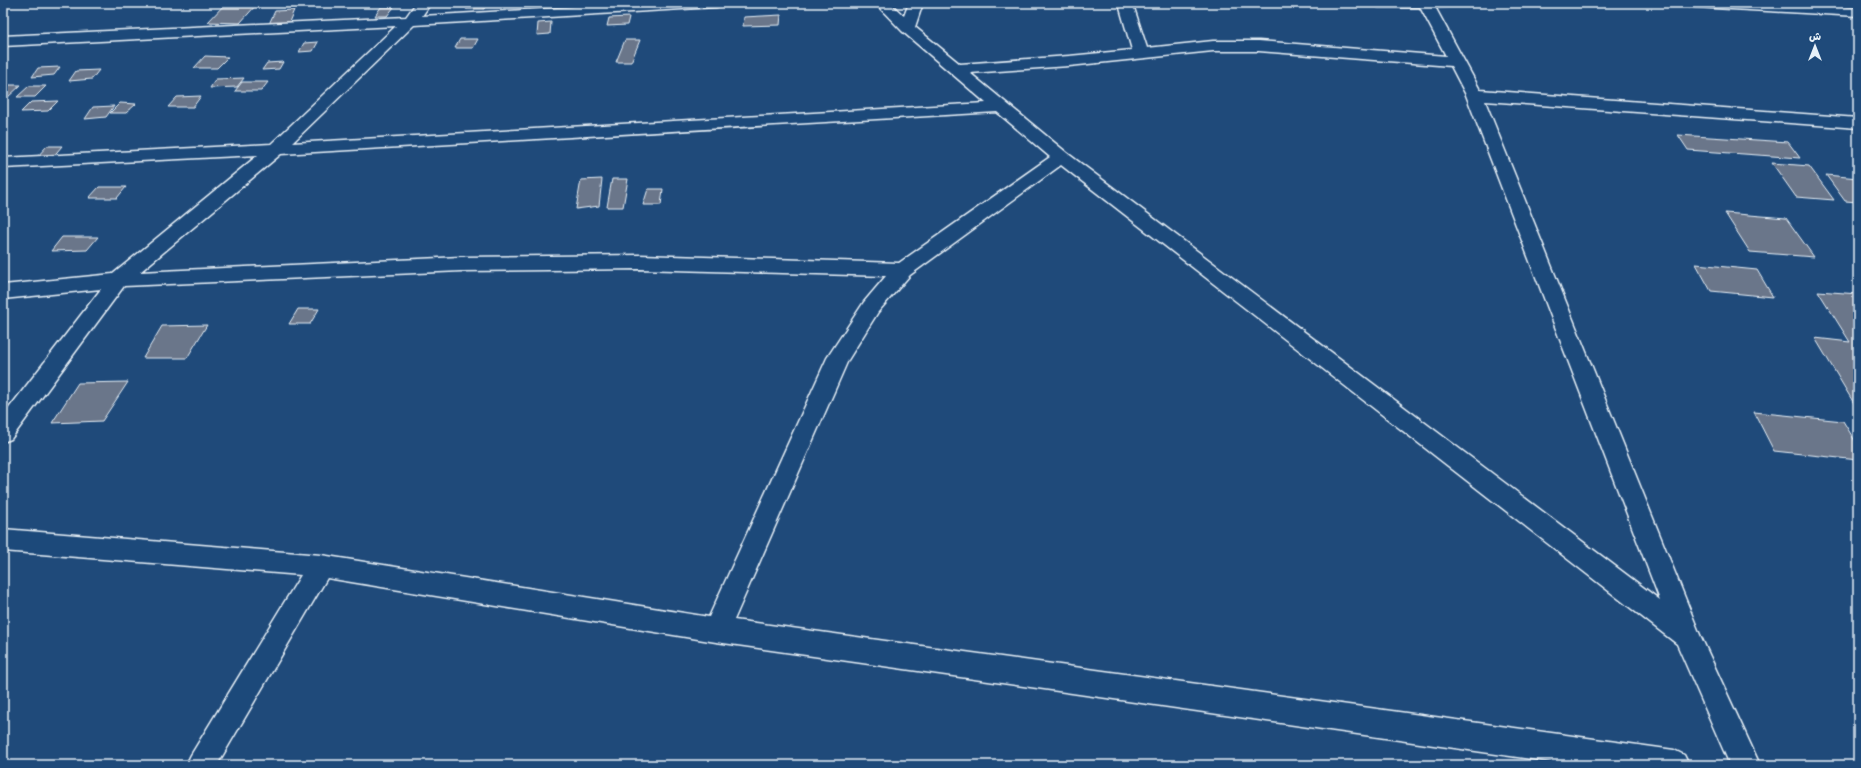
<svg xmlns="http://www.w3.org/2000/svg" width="1861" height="768" font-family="Mynerve,'Playpen Sans Arabic',sans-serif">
	<rect width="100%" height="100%" fill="#1f4a7a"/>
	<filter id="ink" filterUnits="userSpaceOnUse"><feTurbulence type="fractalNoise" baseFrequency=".025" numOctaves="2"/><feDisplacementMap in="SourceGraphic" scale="8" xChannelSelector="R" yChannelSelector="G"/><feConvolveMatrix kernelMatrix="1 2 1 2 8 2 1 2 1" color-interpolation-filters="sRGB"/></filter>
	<g filter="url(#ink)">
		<path fill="#6b768a" stroke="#e8f1f8" d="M 470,3 L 487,3 L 484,9 L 466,9 Z
			M 225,4 L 257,4 L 240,23 L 208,22 Z
			M 381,7 L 394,7 L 387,16 L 375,16 Z
			M 294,10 L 289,22 L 269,24 L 275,11 Z
			M 781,15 L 780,25 L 743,26 L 744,17 Z
			M 629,17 L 627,25 L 607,26 L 609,18 Z
			M 551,22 L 550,34 L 537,35 L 538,23 Z
			M 460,39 L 478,39 L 473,48 L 455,48 Z
			M 625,40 L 640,40 L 631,62 L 616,62 Z
			M 318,42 L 313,51 L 299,52 L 304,43 Z
			M 205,56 L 228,57 L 217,68 L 194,68 Z
			M 283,62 L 279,69 L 262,70 L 267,63 Z
			M 60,67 L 54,75 L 32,77 L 38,68 Z
			M 99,70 L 92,79 L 69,81 L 76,71 Z
			M 244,78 L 237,87 L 210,88 L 216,79 Z
			M 242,82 L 268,82 L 261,91 L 235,91 Z
			M 3,85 L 21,85 L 7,98 L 3,98 Z
			M 29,86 L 46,86 L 35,97 L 17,97 Z
			M 201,96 L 193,107 L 168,107 L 177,97 Z
			M 58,101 L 48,111 L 21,112 L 31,102 Z
			M 120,103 L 136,104 L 126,113 L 110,113 Z
			M 114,106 L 106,117 L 85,119 L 93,107 Z
			M 1678,135 L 1788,142 L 1800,158 L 1688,150 Z
			M 47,146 L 62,146 L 52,158 L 36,158 Z
			M 1772,163 L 1809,166 L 1834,200 L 1796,197 Z
			M 1826,175 L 1858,178 L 1858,202 L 1845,201 Z
			M 602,179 L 599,206 L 576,209 L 581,180 Z
			M 612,179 L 628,179 L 623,207 L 607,207 Z
			M 99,187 L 126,187 L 117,198 L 89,198 Z
			M 648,189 L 663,189 L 661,205 L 643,205 Z
			M 1725,213 L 1786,218 L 1814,257 L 1750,252 Z
			M 62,237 L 98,237 L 87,250 L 51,251 Z
			M 1696,264 L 1757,270 L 1773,297 L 1711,291 Z
			M 1818,291 L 1858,294 L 1858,410 L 1815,338 L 1850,342 Z
			M 298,309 L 319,309 L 310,324 L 289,324 Z
			M 207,325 L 187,358 L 143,358 L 162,326 Z
			M 128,382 L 102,421 L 52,423 L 78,383 Z
			M 1754,412 L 1843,421 L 1858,446 L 1858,460 L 1774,451 Z"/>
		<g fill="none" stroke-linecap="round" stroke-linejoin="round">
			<g stroke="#e8f1f8" stroke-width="3">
				<path id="minor" d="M 416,3 L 431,3 L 422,16 L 641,3 L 723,3 L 721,6 L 716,7 L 414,25 L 292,143 L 986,103 L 902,31 L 875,3 L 890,3 L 904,16 L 909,3 L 923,3 L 915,27 L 960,64 L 1069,56 L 1132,50 L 1120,8 L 1123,3 L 1138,3 L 1134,8 L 1147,48 L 1213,41 L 1259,41 L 1446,56 L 1420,7 L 1379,7 L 1374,6 L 1372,3 L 1464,3 L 1462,6 L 1435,7 L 1480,90 L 1858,118 L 1858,128 L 1485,101 L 1700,635 L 1760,765 L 1730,765 L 1677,644 L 1061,165 L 910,275 L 878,312 L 848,360 L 734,620 L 1674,750 L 1684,755 L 1689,765 L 1573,765 L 716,642 L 327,578 L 217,765 L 186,765 L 191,755 L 301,575 L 3,551 L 3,529 L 321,555 L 709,617 L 827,358 L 864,302 L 886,276 L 640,269 L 461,271 L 124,286 L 11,439 L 3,442 L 3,416 L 101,289 L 3,299 L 3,285 L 113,274 L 258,155 L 3,168 L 3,158 L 271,144 L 396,26 L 3,46 L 3,36 L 406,17 ZM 1213,51 L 1259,51 L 1451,66 L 1466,95 L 1660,600 L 1067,153 L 970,73 L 1069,66 ZM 997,112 L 1050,157 L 899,263 L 640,255 L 461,257 L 140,272 L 281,154 Z
					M 1688,3 L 1775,3 L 1858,8 L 1858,16 L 1695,7 L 1690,6 Z"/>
			</g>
			<use href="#minor" fill="#1f4a7a" fill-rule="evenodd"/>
		</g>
	</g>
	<rect width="1861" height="768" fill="none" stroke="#1f4a7a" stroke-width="16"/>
	<rect x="8" y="8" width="1845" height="752" fill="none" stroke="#e8f1f8" stroke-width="1.5" filter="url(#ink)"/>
	<g transform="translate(1815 46)" stroke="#1f4a7a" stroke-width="3" paint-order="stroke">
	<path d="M0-3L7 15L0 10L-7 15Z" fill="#e8f1f8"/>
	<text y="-6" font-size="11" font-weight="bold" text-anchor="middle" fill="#e8f1f8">ش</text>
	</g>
</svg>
